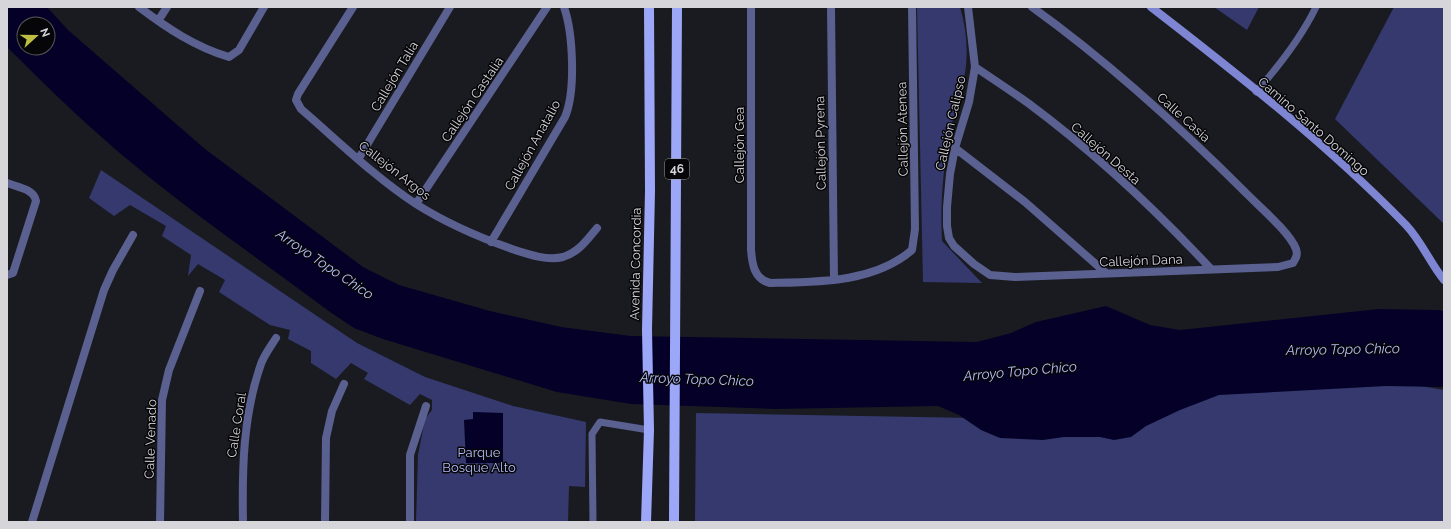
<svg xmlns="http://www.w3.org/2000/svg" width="1451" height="529" font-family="Raleway,sans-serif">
	<rect width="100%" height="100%" fill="#1a1b21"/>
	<path fill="#35396e" d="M 917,7 L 960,7 C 968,34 969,61 962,88 C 958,103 953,117 950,132 C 943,169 940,204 942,241 L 982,283 L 923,282 Z
		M 1214,7 L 1259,7 L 1247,30 Z
		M 1394,7 L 1444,7 L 1444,224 L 1335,119 Z
		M 101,170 L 357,343 L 425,377 L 513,406 L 586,422 L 585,487 L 569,486 L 568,522 L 416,522 L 418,455 L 425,419 L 432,410 L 432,400 L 420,394 L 410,405 L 364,379 L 368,373 L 351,363 L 336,379 L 311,363 L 311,351 L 288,339 L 290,330 L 270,325 L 219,292 L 225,280 L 198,264 L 188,276 L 191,255 L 162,236 L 166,226 L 130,205 L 114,216 L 89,198 Z
		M 1363,376 L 1444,390 L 1444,522 L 695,522 L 696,413 L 1039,419 L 1069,393 Z"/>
	<path fill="#050028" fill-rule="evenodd" d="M 7,7 L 47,7 L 68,30 L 205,149 L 363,267 L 399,285 L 490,311 L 561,327 L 631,336 L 977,342 L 1011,333 L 1036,322 L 1106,306 L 1150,325 L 1180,330 L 1379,309 L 1438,310 L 1444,311 L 1444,387 L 1386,386 L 1219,395 L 1180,410 L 1146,426 L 1131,437 L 1114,440 L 1100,437 L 1064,437 L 1043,440 L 1000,438 L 981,430 L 959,415 L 938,406 L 776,409 L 631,404 L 557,392 L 383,339 L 354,328 L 330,312 C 258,258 183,207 115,149 C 78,117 42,82 7,47 ZM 24,24 L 48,24 L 48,48 L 24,48 Z
		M 473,412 L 503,413 L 503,463 L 466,463 L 464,420 L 473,419 Z"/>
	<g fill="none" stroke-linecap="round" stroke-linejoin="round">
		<path stroke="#5a6090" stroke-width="7" d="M 1256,92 C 1279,66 1301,38 1316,7
			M 593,522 L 592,434 L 600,422 L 649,430"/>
		<path stroke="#5a6090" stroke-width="8" d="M 139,7 C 167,28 195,47 229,57 L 239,50 L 264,7
			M 353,7 L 298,94 L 296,100 L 301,109 C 337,140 376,178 416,204 C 446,223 478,237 512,249 C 527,254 547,261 563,257 C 579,252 587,240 597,228
			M 751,7 L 751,249 C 752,264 754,279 770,283 C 817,282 874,283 912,250 L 915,229 L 912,7
			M 831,7 L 834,280
			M 968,7 L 975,67 L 969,102 L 955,148 L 950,174 L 947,207 L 947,226 L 949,238 L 954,246 L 974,264 L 990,275 L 1015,277 L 1278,267 L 1293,263 C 1296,258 1298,255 1296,249 C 1290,233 1261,208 1248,195 C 1180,127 1110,63 1032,7
			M 158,21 L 167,7
			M 975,67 C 993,79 1011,91 1028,103 C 1094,152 1155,209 1211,269
			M 955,148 L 1025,202 L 1106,273
			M 359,158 L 450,7
			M 7,183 C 17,187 34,189 36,201 L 13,273 L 7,275
			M 416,204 L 547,7
			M 491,242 L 565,117 C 576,91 573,33 564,7
			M 32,522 L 104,290 L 113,270 L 133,235
			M 160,522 L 162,400 L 169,370 L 200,291
			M 243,522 C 242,469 243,415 261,364 C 264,355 271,346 276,338
			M 325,522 L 326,438 L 332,411 L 344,384
			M 410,522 L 410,455 L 426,406"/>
		<path stroke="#7e86d4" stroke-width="8" d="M 1151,7 C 1239,75 1328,145 1406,225 C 1422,242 1430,263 1444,280"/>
		<path stroke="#9da7f7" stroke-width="10" d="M 646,522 L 649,430 L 647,330 L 650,191 L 649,7
			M 674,522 L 677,7"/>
	</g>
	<g text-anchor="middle" stroke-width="3" stroke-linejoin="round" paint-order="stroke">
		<rect fill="#060608" stroke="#97979b" stroke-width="1" x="665" y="159" width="24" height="20" rx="3"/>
		<g font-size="12" font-weight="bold" fill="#d5d5da">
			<text x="677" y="173">46</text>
		</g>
		<g font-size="13" fill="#d5d5da" stroke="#060608">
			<text transform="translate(394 76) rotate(-59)" y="5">Callejón Talía</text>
			<text transform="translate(472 99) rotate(-56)" y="5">Callejón Castalia</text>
			<text transform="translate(1184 117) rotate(42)" y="5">Calle Casia</text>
			<text transform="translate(950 123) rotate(-77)" y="5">Callejón Calipso</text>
			<text transform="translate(1314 126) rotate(41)" y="5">Camino Santo Domingo</text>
			<text transform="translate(902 129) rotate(-91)" y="5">Callejón Atenea</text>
			<text transform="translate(820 143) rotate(-91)" y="5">Callejón Pyrena</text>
			<text transform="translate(532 145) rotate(-61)" y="5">Callejón Anatalio</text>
			<text transform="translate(739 145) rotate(-90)" y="5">Callejón Gea</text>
			<text transform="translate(1106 153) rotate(41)" y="5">Callejón Desta</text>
			<text transform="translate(395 170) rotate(38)" y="5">Callejón Argos</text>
			<text transform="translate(1141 260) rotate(-2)" y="5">Callejón Dana</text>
			<text transform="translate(635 264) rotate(-89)" y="5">Avenida Concordia</text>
			<text transform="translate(236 425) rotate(-81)" y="5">Calle Coral</text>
			<text transform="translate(150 439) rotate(-88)" y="5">Calle Venado</text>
		</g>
		<g font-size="13" fill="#b2baf5" stroke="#060608">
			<text x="479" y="457">Parque<tspan x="479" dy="15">Bosque Alto</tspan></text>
		</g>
		<g font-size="14" font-style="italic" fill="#b5bef9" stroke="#060608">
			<text transform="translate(325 264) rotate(34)" y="5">Arroyo Topo Chico</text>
			<text transform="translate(1343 349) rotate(-1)" y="5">Arroyo Topo Chico</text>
			<text transform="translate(1020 371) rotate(-5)" y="5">Arroyo Topo Chico</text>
			<text transform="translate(697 379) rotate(2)" y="5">Arroyo Topo Chico</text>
		</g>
	</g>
	<rect width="1451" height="529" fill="none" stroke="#d5d5da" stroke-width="16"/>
	<g transform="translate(36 36) rotate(69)"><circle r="19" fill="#060608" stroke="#59595c"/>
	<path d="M0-3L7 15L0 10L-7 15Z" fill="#bebf42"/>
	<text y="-6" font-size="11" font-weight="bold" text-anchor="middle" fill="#d5d5da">N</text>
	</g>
</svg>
